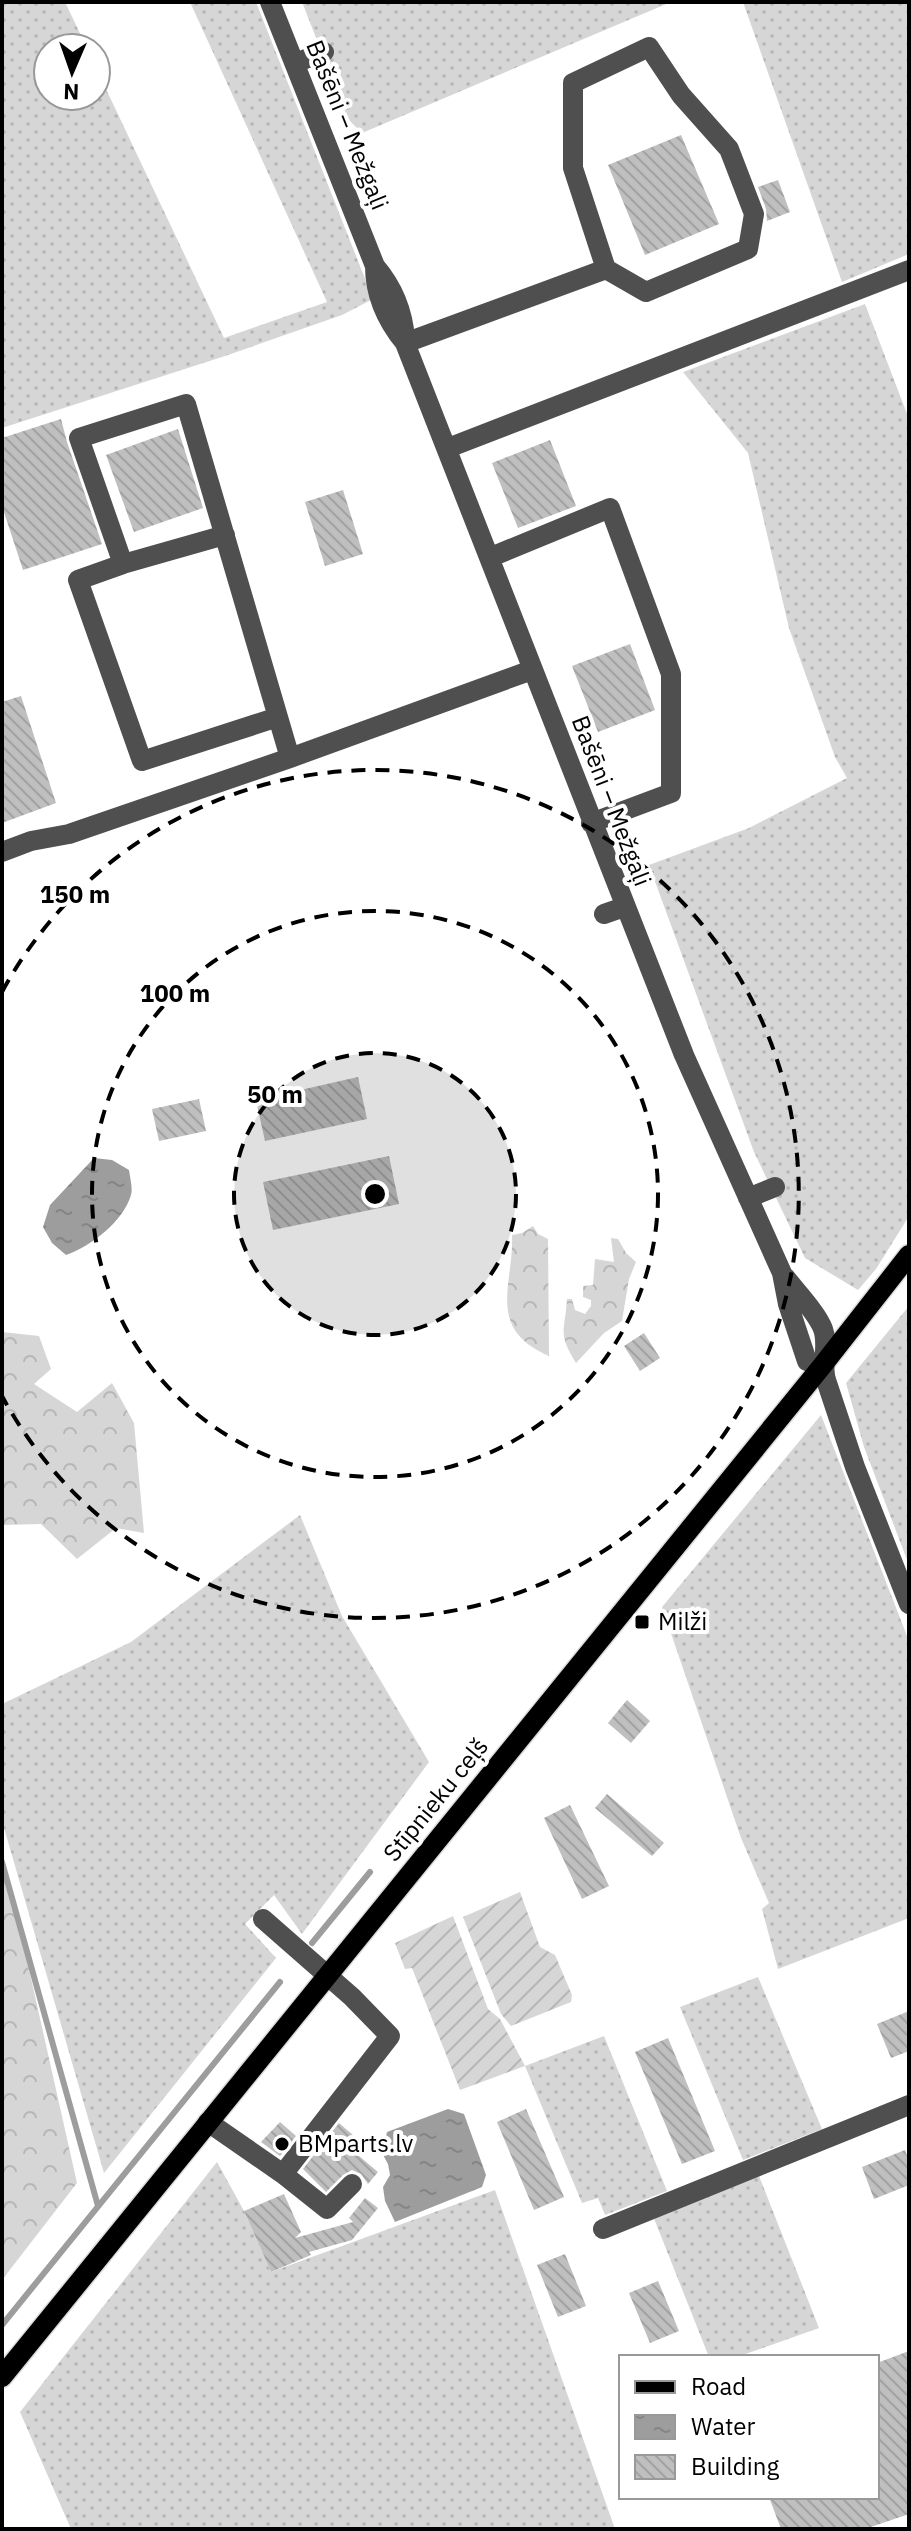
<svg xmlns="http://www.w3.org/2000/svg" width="911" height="2531" font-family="'IBM Plex Sans',sans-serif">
	<defs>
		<pattern id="grass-dots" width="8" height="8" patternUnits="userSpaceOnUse" patternTransform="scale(2)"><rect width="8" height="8" fill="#d6d6d6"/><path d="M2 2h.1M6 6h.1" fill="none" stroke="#b6b6b6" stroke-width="1.8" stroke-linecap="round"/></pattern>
		<pattern id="forest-crowns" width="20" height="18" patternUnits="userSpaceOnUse" patternTransform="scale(2)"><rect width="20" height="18" fill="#d6d6d6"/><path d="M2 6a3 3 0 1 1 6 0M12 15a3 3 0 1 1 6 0" fill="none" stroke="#b6b6b6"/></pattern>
		<pattern id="garden-furrows" width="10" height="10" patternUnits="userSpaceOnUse" patternTransform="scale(2)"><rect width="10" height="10" fill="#d6d6d6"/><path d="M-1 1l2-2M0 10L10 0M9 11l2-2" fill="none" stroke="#b6b6b6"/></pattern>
		<pattern id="water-ripples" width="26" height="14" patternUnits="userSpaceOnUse" patternTransform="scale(2)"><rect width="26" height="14" fill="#9d9d9d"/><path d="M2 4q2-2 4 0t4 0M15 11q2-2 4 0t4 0" fill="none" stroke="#858585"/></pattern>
		<pattern id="building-back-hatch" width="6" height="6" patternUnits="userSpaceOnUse" patternTransform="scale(2)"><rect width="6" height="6" fill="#bfbfbf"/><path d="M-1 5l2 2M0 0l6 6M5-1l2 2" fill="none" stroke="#a2a2a2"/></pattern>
	</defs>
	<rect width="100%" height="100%" fill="#fff"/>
	<path fill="url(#grass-dots)" d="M 2,2 L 65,2 L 87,48 L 48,48 L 48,96 L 96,96 L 96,68 L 224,338 L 327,302 L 190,2 L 256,2 L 373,299 L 342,315 L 225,356 L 2,428 Z
		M 302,2 L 671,2 L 362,133 L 348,119 Z
		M 743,2 L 909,2 L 909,254 L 842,282 Z
		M 865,304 L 909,419 L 909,1216 L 876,1269 L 858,1290 L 805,1258 L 754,1152 L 649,865 L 749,828 L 847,778 L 835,757 L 789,628 L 748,453 L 683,372 Z
		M 909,1306 L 909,1565 L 864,1447 L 846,1383 Z
		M 821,1415 L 909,1641 L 909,1918 L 778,1969 L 762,1909 L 769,1903 L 741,1838 L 662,1607 Z
		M 300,1515 L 342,1616 L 429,1762 L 302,1934 L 274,1895 L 245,1924 L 276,1958 L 104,2173 L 2,1821 L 2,1704 L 131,1642 Z
		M 758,1977 L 822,2129 L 743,2160 L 680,2007 Z
		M 604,2036 L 667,2191 L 605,2215 L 598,2198 L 582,2203 L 525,2066 Z
		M 217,2162 L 244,2211 L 271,2272 L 495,2190 L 615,2529 L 71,2529 L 20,2412 Z
		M 759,2176 L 819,2328 L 737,2357 L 709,2357 L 653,2216 Z"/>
	<path fill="url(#forest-crowns)" d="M 533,1226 L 538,1234 L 548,1239 L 549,1356 C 485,1328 514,1285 512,1235 L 522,1233 Z
		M 611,1238 L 618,1239 L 626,1253 L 636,1262 L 629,1279 L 622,1321 L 604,1333 L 576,1363 C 557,1332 565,1332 567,1299 L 572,1299 L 575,1310 L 585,1314 L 591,1306 L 591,1300 L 583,1297 L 583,1286 L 593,1285 L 595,1259 L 614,1262 Z
		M 2,1332 L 39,1336 L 51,1369 L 34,1384 L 77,1412 L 112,1383 L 134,1423 L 144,1533 L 116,1528 L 77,1559 L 41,1524 L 2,1525 Z
		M 2,1849 L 77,2183 L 2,2280 Z"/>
	<path fill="url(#garden-furrows)" d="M 520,1892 L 540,1947 L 555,1955 L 572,1995 L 571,2002 L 511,2026 L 501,2014 L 463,1917 Z
		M 453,1916 L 488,2009 L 500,2019 L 525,2066 L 460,2090 L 412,1968 L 405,1969 L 395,1943 Z"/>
	<path fill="url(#water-ripples)" d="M 94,1158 L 112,1160 L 129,1170 C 130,1178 133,1188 131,1195 C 123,1222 91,1246 66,1255 L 52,1243 L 43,1227 L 50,1205 Z
		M 448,2109 L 464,2114 L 486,2175 L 482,2187 L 395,2222 L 385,2201 L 383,2187 L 390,2175 L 388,2164 L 382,2153 L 387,2132 Z"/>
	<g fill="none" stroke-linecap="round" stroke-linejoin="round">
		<path stroke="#9d9d9d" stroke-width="6" d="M 2,1862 L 98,2206
			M 312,1943 L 370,1872
			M 2,2325 L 280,1982"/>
	</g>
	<path fill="url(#building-back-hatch)" d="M 681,135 L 719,224 L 645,255 L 608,165 Z
		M 778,180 L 790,212 L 767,221 L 766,209 L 758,187 Z
		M 61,419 L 67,442 L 102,544 L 23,570 L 2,506 L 2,438 Z
		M 178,429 L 203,508 L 134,532 L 106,455 Z
		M 550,440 L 576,506 L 518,528 L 492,463 Z
		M 343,490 L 363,554 L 325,566 L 305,502 Z
		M 630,644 L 655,710 L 598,732 L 572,666 Z
		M 21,696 L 56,803 L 2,823 L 2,702 Z
		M 358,1077 L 367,1119 L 265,1141 L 256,1100 Z
		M 199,1099 L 206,1131 L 159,1141 L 152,1109 Z
		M 389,1156 L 399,1204 L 273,1230 L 263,1182 Z
		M 644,1333 L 660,1358 L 640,1371 L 624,1346 Z
		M 627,1700 L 650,1721 L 631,1743 L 608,1723 Z
		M 607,1794 L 664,1843 L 652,1856 L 595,1808 Z
		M 570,1805 L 609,1886 L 582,1899 L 544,1818 Z
		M 909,2011 L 909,2051 L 891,2058 L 877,2024 Z
		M 668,2038 L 715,2151 L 682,2164 L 635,2052 Z
		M 526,2109 L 564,2197 L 534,2210 L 497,2122 Z
		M 280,2122 L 296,2136 L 280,2156 L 261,2142 Z
		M 339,2123 L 354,2136 L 346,2145 L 378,2172 L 368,2184 L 361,2174 L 352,2170 L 343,2175 L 326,2192 L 303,2169 Z
		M 905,2150 L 909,2161 L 909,2185 L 874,2199 L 862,2167 Z
		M 284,2194 L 301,2232 L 295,2238 L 353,2222 L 349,2218 L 365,2198 L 378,2208 L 352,2240 L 309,2252 L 311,2255 L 271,2272 L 244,2211 Z
		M 565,2254 L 586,2306 L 558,2317 L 537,2265 Z
		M 658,2281 L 679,2331 L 650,2343 L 629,2293 Z
		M 909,2351 L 909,2514 L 865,2529 L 781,2529 L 769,2497 L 877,2497 L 877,2363 Z"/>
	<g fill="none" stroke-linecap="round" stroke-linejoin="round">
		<g stroke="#dbdbdb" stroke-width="23">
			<path id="major" d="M 2,2377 L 822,1366 L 909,1255"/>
		</g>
		<path stroke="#4f4f4f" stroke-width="20" d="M 270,2 L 375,266 C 393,287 403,311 405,339
			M 295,63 L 324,52
			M 375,266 C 375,296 386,320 405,343 L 684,1055 L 782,1273 L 788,1304 L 807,1361 L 822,1366
			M 405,343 L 606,269 L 646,292 L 748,249 L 754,214 L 729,149 L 681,95 L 649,47 L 573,83 L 573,168 L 606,269
			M 448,448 L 909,270
			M 225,535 L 123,564 L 79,438 L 186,404 C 221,522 255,640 290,758
			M 491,557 L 610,508 L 671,674 L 671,793 L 591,823
			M 123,564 L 78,580 L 142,761 L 278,717
			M 2,852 L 31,841 L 69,834 L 290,758 L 532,670
			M 604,914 L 624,907
			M 748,1198 L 775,1187
			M 785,1277 C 796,1291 817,1313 823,1329 C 829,1345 821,1363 826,1380 L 855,1467 L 909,1604
			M 263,1919 L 352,1997 L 390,2036 L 283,2174 L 327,2209 L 352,2184
			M 208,2122 L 283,2174
			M 603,2229 L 909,2105"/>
		<use href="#major" stroke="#000" stroke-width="20"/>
	</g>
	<circle cx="375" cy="1194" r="141" fill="#000" fill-opacity=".12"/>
	<g fill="none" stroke="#000" stroke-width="4" stroke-dasharray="14 10">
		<circle cx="375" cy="1194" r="141"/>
		<circle cx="375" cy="1194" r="283"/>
		<path d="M2 992A424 424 0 1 1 2 1396"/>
	</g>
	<g fill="#000" stroke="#fff" stroke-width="3">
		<rect x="634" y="1614" width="16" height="16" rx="4"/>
		<circle cx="282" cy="2144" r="8"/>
	</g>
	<g text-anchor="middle" stroke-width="8" stroke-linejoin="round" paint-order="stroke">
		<g font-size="24" fill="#000" stroke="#fff">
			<text transform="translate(347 125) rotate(68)" y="8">Bašēni – Mežgaļi</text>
			<text transform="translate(611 801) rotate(69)" y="8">Bašēni – Mežgaļi</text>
			<text transform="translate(436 1800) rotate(-51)" y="8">Stīpnieku ceļš</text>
		</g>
		<g font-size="24" fill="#000" stroke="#fff" text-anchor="start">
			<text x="658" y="1630">Milži</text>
			<text x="298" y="2152">BMparts.lv</text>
		</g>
	</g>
	<circle cx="375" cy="1194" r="12" fill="#000" stroke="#fff" stroke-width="4"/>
	<g font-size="24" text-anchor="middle" font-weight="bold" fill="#000" stroke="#fff" stroke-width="8" stroke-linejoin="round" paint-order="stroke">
		<text x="75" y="903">150 m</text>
		<text x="175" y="1002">100 m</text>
		<text x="275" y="1103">50 m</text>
	</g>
	<rect width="911" height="2531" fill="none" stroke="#000000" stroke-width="8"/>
	<rect x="619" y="2355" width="260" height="144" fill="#ffffff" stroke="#999999" stroke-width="2"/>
	<rect x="635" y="2381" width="40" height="12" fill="#000000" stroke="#999999" stroke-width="2"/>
	<text x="691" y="2395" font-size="24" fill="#000000">Road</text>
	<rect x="635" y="2415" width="40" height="24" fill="url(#water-ripples)" stroke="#999999" stroke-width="2"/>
	<text x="691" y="2435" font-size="24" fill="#000000">Water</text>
	<rect x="635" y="2455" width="40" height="24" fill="url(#building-back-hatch)" stroke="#999999" stroke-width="2"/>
	<text x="691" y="2475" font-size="24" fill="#000000">Building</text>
	<g transform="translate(72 72) rotate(182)"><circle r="38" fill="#ffffff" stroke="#999999" stroke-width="2"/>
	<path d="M0-6L14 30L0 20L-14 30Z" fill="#000000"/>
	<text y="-12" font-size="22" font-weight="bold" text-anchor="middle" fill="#000000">N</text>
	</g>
</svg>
